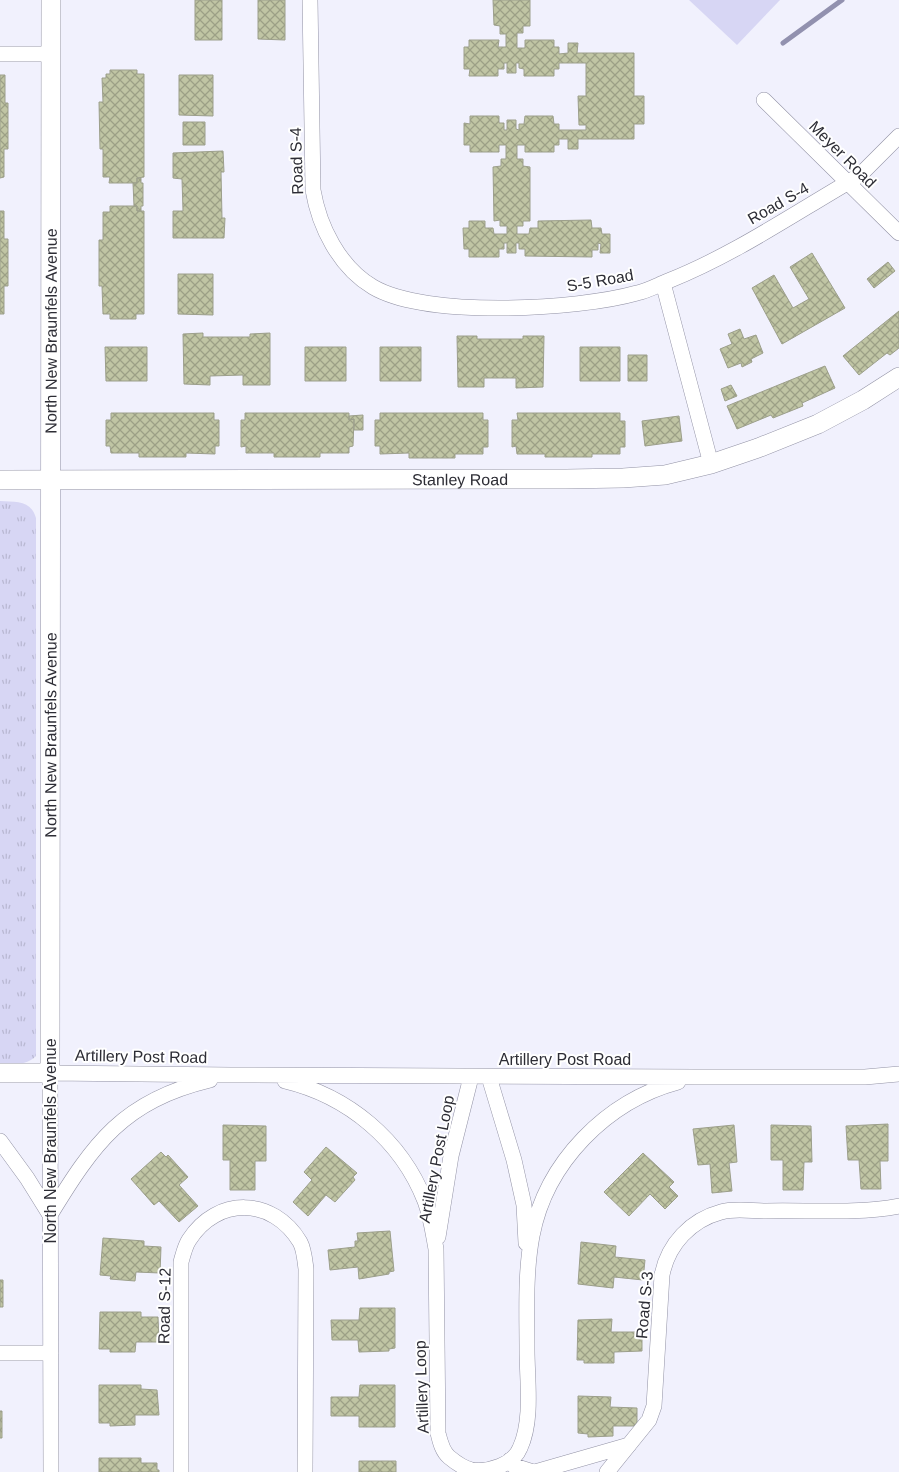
<svg xmlns="http://www.w3.org/2000/svg" width="899" height="1472" font-family="Helvetica,sans-serif">
	<defs>
		<pattern id="grass-tufts" width="24" height="20" patternUnits="userSpaceOnUse" patternTransform="scale(1.25)"><rect width="24" height="20" fill="#d7d6f4"/><path d="M3 7l-1-3M5 7V3M7 7l1-3M15 17l-1-3M17 17v-4M19 17l1-3" fill="none" stroke="#b9b8d2"/></pattern>
		<pattern id="building-cross-hatch" width="8" height="8" patternUnits="userSpaceOnUse" patternTransform="scale(1.25)"><rect width="8" height="8" fill="#c0c5a4"/><path d="M0 0l8 8M0 8l8-8" fill="none" stroke="#9ca086"/></pattern>
	</defs>
	<rect width="100%" height="100%" fill="#f1f1fd"/>
	<path fill="url(#grass-tufts)" d="M 0,501 C 16,502 31,500 36,518 L 36,1056 C 26,1066 13,1064 0,1064 Z"/>
	<path fill="#d7d6f4" d="M 689,0 L 780,0 L 737,45 Z"/>
	<g fill="none" stroke-linecap="round" stroke-linejoin="round">
		<path stroke="#9291af" stroke-width="5" d="M 783,43 L 842,0"/>
	</g>
	<path fill="url(#building-cross-hatch)" stroke="#9c9f8b" d="M 195,0 L 222,0 L 222,40 L 195,40 Z
		M 258,0 L 285,0 L 285,40 L 258,39 Z
		M 493,0 L 530,0 L 530,26 L 523,26 L 523,33 L 517,33 L 517,48 L 525,48 L 525,40 L 554,40 L 554,47 L 559,47 L 559,54 L 568,53 L 568,43 L 578,43 L 577,53 L 634,53 L 634,96 L 644,96 L 644,124 L 634,124 L 634,139 L 578,139 L 578,149 L 568,149 L 568,139 L 559,139 L 559,145 L 554,145 L 554,152 L 525,152 L 525,145 L 517,145 L 517,159 L 523,159 L 523,166 L 530,167 L 530,221 L 523,221 L 523,226 L 517,226 L 517,234 L 529,234 L 530,228 L 538,228 L 538,221 L 591,220 L 592,228 L 601,228 L 602,234 L 610,234 L 610,253 L 600,253 L 601,244 L 598,243 L 598,250 L 592,250 L 592,257 L 525,256 L 525,249 L 519,249 L 519,243 L 516,243 L 516,253 L 507,253 L 507,243 L 504,243 L 504,249 L 499,249 L 499,257 L 469,257 L 469,249 L 464,249 L 463,228 L 469,228 L 469,221 L 485,221 L 485,228 L 493,228 L 494,234 L 507,234 L 507,226 L 500,226 L 500,220 L 494,221 L 493,167 L 501,166 L 501,159 L 506,159 L 506,145 L 499,145 L 499,152 L 470,152 L 470,145 L 464,145 L 464,123 L 470,124 L 470,116 L 499,116 L 499,123 L 504,123 L 504,130 L 507,130 L 507,120 L 516,120 L 516,129 L 519,130 L 519,124 L 524,124 L 525,116 L 553,116 L 554,124 L 559,124 L 559,130 L 586,130 L 586,125 L 579,125 L 578,96 L 586,96 L 586,63 L 559,63 L 559,69 L 554,69 L 554,76 L 524,76 L 524,69 L 519,68 L 519,63 L 516,63 L 516,73 L 507,73 L 507,63 L 504,63 L 504,69 L 498,69 L 498,76 L 469,76 L 470,69 L 464,69 L 464,47 L 469,47 L 469,40 L 499,40 L 498,47 L 506,47 L 506,34 L 500,34 L 500,26 L 494,25 Z
		M 110,70 L 137,70 L 137,74 L 144,74 L 144,177 L 137,178 L 137,183 L 109,183 L 110,177 L 103,177 L 103,149 L 100,149 L 99,102 L 103,102 L 102,78 L 106,78 L 106,74 L 110,74 Z
		M 0,75 L 5,75 L 5,103 L 8,103 L 8,149 L 4,149 L 4,177 L 0,178 Z
		M 179,75 L 213,75 L 213,116 L 179,115 Z
		M 183,122 L 205,122 L 205,145 L 183,145 Z
		M 223,151 L 224,172 L 221,172 L 222,218 L 225,218 L 224,238 L 173,238 L 173,211 L 183,211 L 182,179 L 173,178 L 173,153 Z
		M 137,178 L 141,178 L 141,183 L 143,183 L 143,206 L 141,206 L 141,211 L 137,211 L 137,206 L 134,206 L 133,183 L 137,183 Z
		M 110,206 L 137,206 L 137,211 L 144,211 L 144,314 L 136,314 L 136,319 L 110,319 L 110,314 L 103,314 L 102,286 L 99,286 L 99,240 L 103,240 L 103,212 L 110,212 Z
		M 0,211 L 4,211 L 4,239 L 8,239 L 8,286 L 4,286 L 4,314 L 0,314 Z
		M 812,253 L 845,308 L 782,344 L 752,288 L 774,275 L 793,308 L 809,299 L 790,267 Z
		M 888,262 L 895,271 L 874,288 L 867,279 Z
		M 178,274 L 213,274 L 213,315 L 178,314 Z
		M 899,311 L 899,348 L 890,355 L 887,353 L 859,375 L 843,356 Z
		M 740,329 L 744,339 L 756,335 L 763,353 L 751,359 L 752,362 L 742,367 L 741,363 L 728,368 L 720,349 L 732,344 L 728,334 Z
		M 203,333 L 203,337 L 250,337 L 250,334 L 270,333 L 270,385 L 243,385 L 243,375 L 210,376 L 210,385 L 184,384 L 183,334 Z
		M 457,336 L 477,336 L 477,339 L 523,339 L 523,336 L 544,336 L 543,387 L 516,388 L 516,378 L 484,378 L 484,387 L 458,387 Z
		M 105,347 L 147,347 L 147,381 L 106,381 Z
		M 305,347 L 346,347 L 346,381 L 305,381 Z
		M 380,347 L 421,347 L 421,381 L 380,381 Z
		M 580,347 L 620,347 L 620,381 L 580,381 Z
		M 628,355 L 647,355 L 647,381 L 628,381 Z
		M 825,366 L 835,388 L 802,403 L 803,406 L 773,418 L 771,415 L 737,429 L 727,406 Z
		M 731,385 L 737,396 L 725,401 L 721,389 Z
		M 111,413 L 214,413 L 214,420 L 219,420 L 219,446 L 215,446 L 215,454 L 186,453 L 186,457 L 139,457 L 139,453 L 111,453 L 110,446 L 106,446 L 106,420 L 111,420 Z
		M 245,413 L 349,413 L 349,420 L 354,419 L 353,446 L 349,447 L 349,453 L 320,453 L 320,457 L 274,457 L 274,453 L 246,453 L 246,446 L 241,447 L 241,420 L 245,420 Z
		M 380,413 L 483,413 L 483,420 L 488,420 L 488,447 L 483,447 L 483,454 L 455,454 L 455,458 L 409,458 L 409,453 L 380,454 L 380,446 L 375,446 L 375,420 L 380,420 Z
		M 517,413 L 620,413 L 620,421 L 625,421 L 625,447 L 620,447 L 620,454 L 592,454 L 592,457 L 545,457 L 545,454 L 517,454 L 516,446 L 512,447 L 512,420 L 518,420 Z
		M 363,415 L 363,430 L 354,430 L 354,419 L 349,420 L 349,416 Z
		M 679,416 L 682,441 L 645,446 L 642,421 Z
		M 888,1124 L 888,1161 L 880,1161 L 881,1189 L 861,1189 L 859,1160 L 848,1160 L 846,1126 Z
		M 223,1125 L 266,1126 L 266,1161 L 255,1161 L 255,1190 L 230,1190 L 230,1160 L 223,1160 Z
		M 734,1125 L 737,1162 L 729,1163 L 732,1191 L 712,1193 L 710,1164 L 698,1165 L 693,1129 Z
		M 771,1125 L 811,1126 L 812,1162 L 804,1162 L 803,1190 L 783,1190 L 783,1160 L 771,1160 Z
		M 326,1147 L 357,1173 L 353,1177 L 355,1180 L 335,1202 L 326,1195 L 308,1216 L 293,1202 L 312,1180 L 304,1172 Z
		M 161,1152 L 166,1157 L 168,1155 L 188,1177 L 179,1185 L 198,1206 L 179,1222 L 159,1201 L 154,1205 L 131,1179 Z
		M 643,1153 L 674,1182 L 669,1187 L 678,1196 L 665,1209 L 650,1194 L 629,1216 L 604,1192 Z
		M 390,1231 L 394,1271 L 389,1272 L 389,1274 L 359,1279 L 358,1267 L 330,1270 L 328,1250 L 355,1247 L 355,1241 L 358,1241 L 357,1233 Z
		M 103,1238 L 144,1241 L 144,1246 L 161,1247 L 160,1273 L 136,1272 L 135,1281 L 110,1279 L 111,1276 L 100,1275 Z
		M 581,1242 L 616,1246 L 615,1257 L 645,1260 L 643,1280 L 614,1277 L 613,1288 L 578,1284 Z
		M 0,1280 L 3,1280 L 3,1307 L 0,1307 Z
		M 360,1308 L 395,1308 L 395,1348 L 389,1349 L 389,1351 L 359,1352 L 358,1340 L 332,1340 L 331,1320 L 359,1320 Z
		M 100,1312 L 141,1312 L 141,1317 L 158,1317 L 159,1342 L 136,1342 L 135,1352 L 110,1352 L 110,1349 L 99,1349 Z
		M 612,1319 L 611,1332 L 642,1332 L 642,1351 L 614,1352 L 614,1363 L 584,1363 L 584,1360 L 577,1360 L 578,1320 Z
		M 99,1385 L 141,1385 L 141,1389 L 157,1390 L 159,1415 L 135,1415 L 135,1425 L 110,1426 L 110,1423 L 99,1423 Z
		M 360,1385 L 395,1385 L 395,1427 L 359,1427 L 359,1416 L 331,1416 L 331,1397 L 359,1397 Z
		M 578,1396 L 611,1397 L 610,1407 L 637,1408 L 637,1426 L 613,1426 L 613,1436 L 588,1437 L 588,1434 L 578,1433 Z
		M 0,1411 L 2,1411 L 2,1438 L 0,1438 Z
		M 99,1458 L 141,1458 L 141,1463 L 157,1463 L 157,1470 L 159,1470 L 159,1472 L 99,1472 Z
		M 359,1461 L 396,1461 L 396,1472 L 359,1472 Z"/>
	<g fill="none" stroke-linecap="round" stroke-linejoin="round">
		<g stroke="#9292a5" stroke-width="16">
			<path id="minor" d="M 310,0 L 313,190 C 319,226 339,267 373,287 C 426,318 577,310 637,293 C 647,291 658,285 668,281 C 731,256 789,217 847,183 L 860,175 L 899,136
				M 0,54 L 51,54
				M 764,100 L 899,233
				M 663,283 L 711,464
				M 489,1077 L 514,1160 L 524,1205 L 526,1243
				M 285,1081 C 348,1096 401,1140 425,1201 C 431,1217 433,1233 436,1249 L 438,1433 C 440,1441 442,1451 449,1457 C 455,1462 463,1468 472,1470 C 489,1472 513,1465 520,1448 C 533,1420 527,1380 527,1350 C 527,1312 525,1274 532,1236 C 546,1162 607,1101 678,1082
				M 0,1141 L 27,1178 L 50,1215 C 94,1143 123,1101 210,1080
				M 438,1237 L 451,1156 L 471,1077
				M 0,1353 L 51,1353
				M 510,1460 L 514,1466 L 533,1472
				M 51,1472 L 50,1073 L 231,1075 L 695,1077 L 865,1077 L 899,1074
				M 181,1472 L 181,1262 C 183,1255 185,1246 189,1240 C 217,1196 273,1197 300,1242 C 304,1249 305,1261 306,1269 L 305,1472
				M 535,1472 L 629,1445
				M 607,1472 L 649,1420 L 654,1406 L 662,1275 C 668,1244 691,1220 721,1212 C 734,1208 752,1211 766,1211 C 809,1210 857,1214 899,1206"/>
		</g>
		<g stroke="#9292a5" stroke-width="20">
			<g id="tertiary">
				<path id="s1" d="M 0,480 L 566,479 L 623,478 L 665,475 L 711,464 L 758,448 L 818,424 L 863,400 L 899,377"/>
				<path id="s2" d="M 0,1073 L 50,1073 L 51,0"/>
			</g>
		</g>
		<use href="#minor" stroke="#fff" stroke-width="15"/>
		<use href="#tertiary" stroke="#fff" stroke-width="19"/>
	</g>
	<g text-anchor="middle" stroke-width="4" stroke-linejoin="round" paint-order="stroke">
		<g font-size="16" fill="#2d2d35" stroke="#fff">
			<text transform="translate(843 154) rotate(45)" y="6">Meyer Road</text>
			<text transform="translate(296 161) rotate(-92)" y="6">Road S-4</text>
			<text transform="translate(778 203) rotate(-30)" y="6">Road S-4</text>
			<text transform="translate(600 280) rotate(-10)" y="6">S-5 Road</text>
			<text dy="6" stroke="none"><textPath href="#s2" startOffset="792">North New Braunfels Avenue</textPath></text>
			<text dy="6" stroke="none"><textPath href="#s1" startOffset="460">Stanley Road</textPath></text>
			<text dy="6" stroke="none"><textPath href="#s2" startOffset="388">North New Braunfels Avenue</textPath></text>
			<text transform="translate(141 1056) rotate(1)" y="6">Artillery Post Road</text>
			<text x="565" y="1065">Artillery Post Road</text>
			<text transform="translate(50 1141) rotate(-90)" y="6">North New Braunfels Avenue</text>
			<text transform="translate(436 1159) rotate(-79)" y="6">Artillery Post Loop</text>
			<text transform="translate(644 1305) rotate(-85)" y="6">Road S-3</text>
			<text transform="translate(164 1306) rotate(-89)" y="6">Road S-12</text>
			<text transform="translate(421 1387) rotate(-92)" y="6">Artillery Loop</text>
		</g>
	</g>
</svg>
